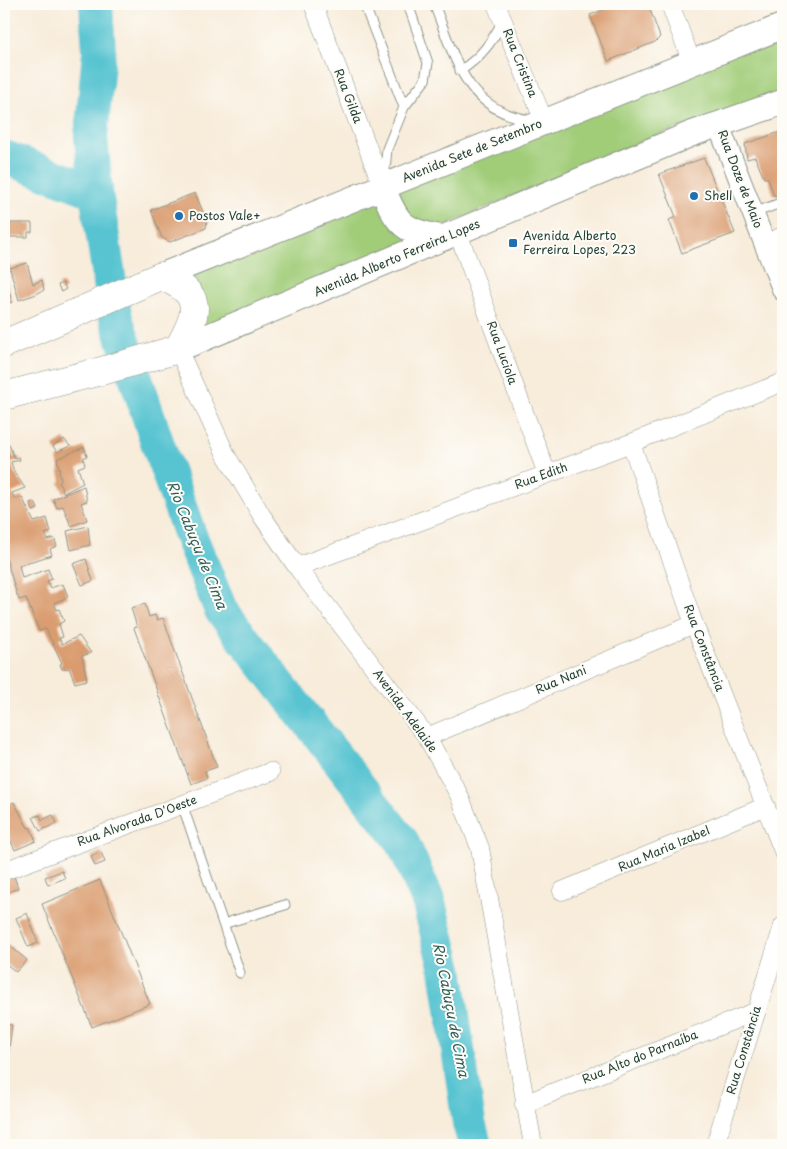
<svg xmlns="http://www.w3.org/2000/svg" width="787" height="1149" font-family="'Playpen Sans',sans-serif">
	<rect width="100%" height="100%" fill="#fdfcf7"/>
	<filter id="ink" filterUnits="userSpaceOnUse"><feTurbulence type="fractalNoise" baseFrequency=".02" numOctaves="2"/><feDisplacementMap in="SourceGraphic" scale="10" xChannelSelector="R" yChannelSelector="G"/><feConvolveMatrix kernelMatrix="1 2 1 2 8 2 1 2 1" color-interpolation-filters="sRGB"/></filter>
	<filter id="wash" filterUnits="userSpaceOnUse"><feTurbulence type="fractalNoise" baseFrequency=".0096" numOctaves="4" result="noise"/><feDisplacementMap in="SourceGraphic" scale="20" xChannelSelector="R" yChannelSelector="G"/><feGaussianBlur stdDeviation="1.12" result="paint"/><feColorMatrix in="noise" values="0 0 0 0 0 0 0 0 0 0 0 0 0 0 0 0 0 1.4 0 .05"/><feComposite in="paint" operator="in"/></filter>
	<g filter="url(#wash)">
		<rect width="100%" height="100%" fill="#f8ecda"/>
		<path fill="#a1cd79" stroke="#608556" d="M 783,31 L 783,93 L 646,139 L 200,330 L 185,276 Z"/>
		<g fill="none" stroke-linecap="round" stroke-linejoin="round">
			<path stroke="#58c4d1" stroke-width="34" d="M 96,4 L 99,52 L 91,137 L 96,192 L 115,315 L 156,439 L 190,535 L 221,610 L 402,841 L 428,900 L 446,969 L 469,1123 L 475,1145
				M 4,157 L 96,192"/>
		</g>
		<g id="blocks">
			<path fill="#da9b6e" d="M 618,4 L 648,4 L 660,37 L 655,42 L 608,61 L 590,15 Z
				M 783,131 L 783,193 L 774,196 L 768,178 L 764,178 L 755,157 L 747,159 L 745,144 Z
				M 704,158 L 735,233 L 682,253 L 669,220 L 676,217 L 659,174 Z
				M 195,193 L 207,221 L 206,228 L 170,242 L 162,238 L 151,210 Z
				M 4,223 L 32,223 L 32,232 L 28,232 L 28,237 L 4,237 Z
				M 4,254 L 6,255 L 10,268 L 27,263 L 33,284 L 42,280 L 44,290 L 34,295 L 19,300 L 10,269 L 4,271 L 12,302 L 4,305 Z
				M 63,283 L 66,289 L 61,292 L 58,285 Z
				M 64,439 L 70,446 L 57,452 L 53,446 Z
				M 9,444 L 14,458 L 19,457 L 20,460 L 11,462 L 14,472 L 25,488 L 12,493 L 15,499 L 22,497 L 34,522 L 47,518 L 51,532 L 45,534 L 48,540 L 54,538 L 57,546 L 50,549 L 52,555 L 19,565 L 22,578 L 48,569 L 52,579 L 47,581 L 50,588 L 63,584 L 68,597 L 54,603 L 57,610 L 59,609 L 64,621 L 59,624 L 63,637 L 59,638 L 62,644 L 79,636 L 91,653 L 82,656 L 87,680 L 75,683 L 69,668 L 62,669 L 60,664 L 62,663 L 46,629 L 39,631 L 26,598 L 19,600 L 16,592 L 4,551 L 4,445 Z
				M 84,447 L 87,456 L 83,458 L 85,465 L 78,468 L 83,483 L 64,493 L 59,483 L 61,481 L 59,472 L 60,471 L 57,459 Z
				M 84,486 L 87,501 L 81,503 L 87,520 L 71,526 L 63,506 L 57,508 L 53,499 Z
				M 33,502 L 35,502 L 38,509 L 33,511 L 30,503 Z
				M 88,526 L 90,545 L 71,550 L 67,531 Z
				M 86,559 L 93,581 L 82,585 L 73,564 Z
				M 145,604 L 149,617 L 155,615 L 157,620 L 163,618 L 217,767 L 205,771 L 207,778 L 191,784 L 134,628 L 137,627 L 131,608 Z
				M 14,802 L 28,828 L 30,827 L 36,841 L 15,850 L 4,827 L 4,807 Z
				M 40,815 L 42,820 L 53,815 L 57,823 L 40,831 L 33,817 Z
				M 101,852 L 105,862 L 95,866 L 91,856 Z
				M 62,871 L 65,878 L 48,885 L 45,877 Z
				M 14,876 L 18,888 L 4,894 L 4,880 Z
				M 100,880 L 150,1004 L 92,1027 L 42,904 Z
				M 27,913 L 38,943 L 28,947 L 16,918 Z
				M 4,941 L 27,960 L 16,972 L 4,962 Z
				M 4,1024 L 12,1025 L 5,1082 L 4,1082 Z"/>
		</g>
	</g>
	<g filter="url(#ink)">
		<use href="#blocks" fill-opacity="0" stroke="#8c9487" stroke-width="1"/>
		<g fill="none" stroke-linecap="round" stroke-linejoin="round">
			<g stroke="#8c9487" stroke-width="11">
				<path id="service" d="M 364,4 L 404,107
					M 434,4 C 455,57 465,111 531,120
					M 460,71 C 481,57 491,43 503,21
					M 384,180 L 387,149 L 404,107 L 425,80 L 428,63 L 408,4
					M 754,213 L 783,202
					M 182,804 L 240,973
					M 223,924 L 285,905"/>
			</g>
			<g stroke="#8c9487" stroke-width="19">
				<path id="minor" d="M 313,4 L 383,188
					M 496,4 L 544,121
					M 670,4 L 692,63
					M 458,233 L 547,474
					M 765,244 L 783,236
					M 178,349 L 226,455 L 262,516 L 297,567 L 427,737 L 459,795 L 480,848 L 533,1145
					M 631,443 L 694,624 L 783,851
					M 297,567 L 631,443 L 783,382
					M 427,737 L 694,624
					M 4,871 L 270,772
					M 562,891 L 766,806
					M 524,1104 L 757,1011
					M 715,1145 L 783,926"/>
			</g>
			<g stroke="#8c9487" stroke-width="23">
				<path id="tertiary" d="M 718,124 L 783,290"/>
			</g>
			<g stroke="#8c9487" stroke-width="27">
				<path id="secondary" d="M 383,188 C 397,226 405,232 444,238
					M 161,276 L 783,26
					M 178,349 L 691,134 L 783,102"/>
			</g>
			<g stroke="#8c9487" stroke-width="29">
				<path id="primary" d="M 4,344 L 161,276 C 205,294 199,312 178,349 L 105,370 L 4,396"/>
			</g>
			<use href="#service" stroke="#fff" stroke-width="9"/>
			<use href="#minor" stroke="#fff" stroke-width="18"/>
			<use href="#tertiary" stroke="#fff" stroke-width="21"/>
			<use href="#secondary" stroke="#fff" stroke-width="25"/>
			<use href="#primary" stroke="#fff" stroke-width="28"/>
		</g>
	</g>
	<g fill="#1f6fb2" stroke="#fdfcf7" stroke-width="2">
		<circle cx="694" cy="196" r="5"/>
		<circle cx="179" cy="216" r="5"/>
		<rect x="508" y="238" width="10" height="10" rx="2.5"/>
	</g>
	<g text-anchor="middle" stroke-width="4" stroke-linejoin="round" paint-order="stroke">
		<g font-size="12" fill="#1f3d34" stroke="#fdfcf7">
			<text transform="translate(520 63) rotate(68)" y="4">Rua Cristina</text>
			<text transform="translate(348 96) rotate(69)" y="4">Rua Gilda</text>
			<text transform="translate(472 151) rotate(-22)" y="4">Avenida Sete de Setembro</text>
			<text transform="translate(740 179) rotate(69)" y="4">Rua Doze de Maio</text>
			<text transform="translate(397 258) rotate(-23)" y="4">Avenida Alberto Ferreira Lopes</text>
			<text transform="translate(502 353) rotate(70)" y="4">Rua Luciola</text>
			<text transform="translate(541 476) rotate(-20)" y="4">Rua Edith</text>
			<text transform="translate(704 648) rotate(69)" y="4">Rua Constância</text>
			<text transform="translate(561 680) rotate(-23)" y="4">Rua Nani</text>
			<text transform="translate(405 711) rotate(54)" y="4">Avenida Adelaide</text>
			<text transform="translate(137 821) rotate(-20)" y="4">Rua Alvorada D'Oeste</text>
			<text transform="translate(664 849) rotate(-23)" y="4">Rua Maria Izabel</text>
			<text transform="translate(744 1050) rotate(-73)" y="4">Rua Constância</text>
			<text transform="translate(640 1057) rotate(-22)" y="4">Rua Alto do Parnaíba</text>
		</g>
		<g font-size="12" fill="#1f3d34" stroke="#fdfcf7" text-anchor="start">
			<text x="704" y="200">Shell</text>
			<text x="189" y="220">Postos Vale+</text>
			<text x="523" y="240">Avenida Alberto<tspan x="523" dy="14">Ferreira Lopes, 223</tspan></text>
		</g>
		<g font-size="14" font-style="italic" fill="#2d5f5b" stroke="#fdfcf7">
			<text transform="translate(197 545) rotate(68)" y="5">Rio Cabuçu de Cima</text>
			<text transform="translate(451 1010) rotate(79)" y="5">Rio Cabuçu de Cima</text>
		</g>
	</g>
	<rect width="787" height="1149" fill="none" stroke="#fdfcf7" stroke-width="20"/>
</svg>
